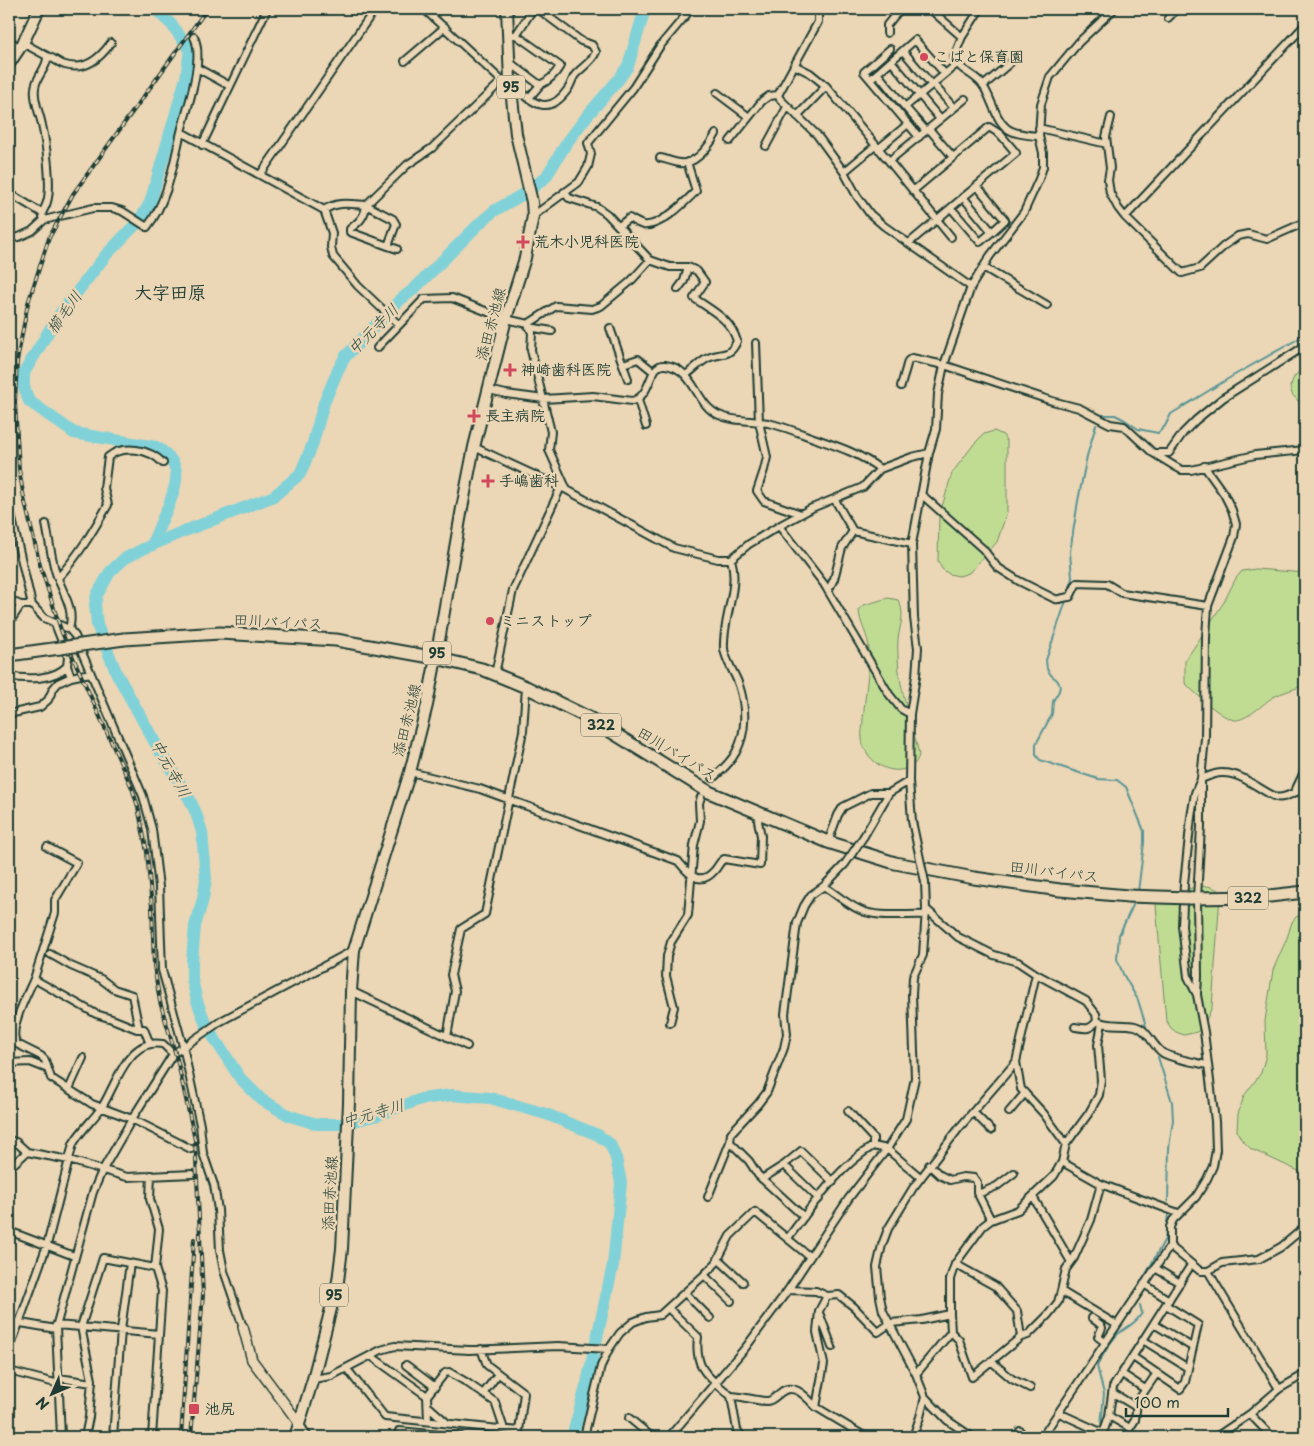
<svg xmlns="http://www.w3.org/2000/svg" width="1314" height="1446" font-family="'Playpen Sans','Klee One',sans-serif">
	<rect width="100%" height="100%" fill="#ebd6b5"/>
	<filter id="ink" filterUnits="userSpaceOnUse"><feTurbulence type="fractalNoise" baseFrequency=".02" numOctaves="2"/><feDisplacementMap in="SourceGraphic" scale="10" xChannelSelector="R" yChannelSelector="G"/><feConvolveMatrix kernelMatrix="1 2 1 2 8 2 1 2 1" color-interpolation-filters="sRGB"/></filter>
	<g filter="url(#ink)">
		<path fill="#c0dc93" stroke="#708c64" d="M 1305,365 L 1305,409 L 1292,394 L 1290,387 L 1294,377 Z
			M 994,431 L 1003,435 L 1007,442 L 1007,512 L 997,542 L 969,573 L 959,576 L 949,574 L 942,569 L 938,561 L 939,517 L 952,473 L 974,444 L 984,434 Z
			M 1256,569 L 1305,573 L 1305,685 C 1295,689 1283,692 1273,697 C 1263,704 1246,721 1234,720 C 1220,717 1195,693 1185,683 L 1185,661 L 1224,602 L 1236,578 L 1242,571 Z
			M 888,598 L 898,600 C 905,611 901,622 899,633 C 897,640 898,650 898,657 C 898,687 913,725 919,755 C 916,765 911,769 900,770 C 882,772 864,757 862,739 C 861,733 863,726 863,719 C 865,697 869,673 869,650 C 869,635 859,624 859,609 L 864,605 Z
			M 1208,886 L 1219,890 L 1220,895 L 1212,1007 L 1204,1025 L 1197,1032 L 1184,1035 L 1176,1032 L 1171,1028 L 1166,1020 L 1156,905 C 1167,891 1193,887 1208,886 Z
			M 1305,914 L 1305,1174 L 1251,1149 L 1241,1139 L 1237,1131 L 1238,1114 L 1244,1096 L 1261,1073 L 1266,1055 L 1265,1021 L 1273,970 L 1287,938 L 1292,922 L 1296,917 Z"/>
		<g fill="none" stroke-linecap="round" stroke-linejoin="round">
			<path stroke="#5a9696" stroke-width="2" d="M 1101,415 L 1115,415 L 1125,420 L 1138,429 L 1158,433 L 1165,426 L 1171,414 L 1231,377 L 1305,335
				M 1068,594 L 1072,578 L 1070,552 L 1078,501 L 1087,456 L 1096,425
				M 1067,598 L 1046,660 L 1047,669 L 1051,675 L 1057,680 L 1060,685 L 1059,691 L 1053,701 L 1052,714 L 1036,744 L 1036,755 L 1040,760 L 1098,779 L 1117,780 L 1126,787 L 1144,831 L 1144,843 L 1138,892
				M 1135,901 L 1119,935 L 1117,959 L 1123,974 L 1138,1000 L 1146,1026
				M 1158,1057 L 1172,1102 L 1173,1120 L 1169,1148 L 1168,1202
				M 1139,1287 L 1165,1239 L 1168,1214
				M 1101,1425 L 1104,1394 L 1097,1366 C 1103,1356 1109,1342 1118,1334 C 1127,1326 1135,1325 1142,1313 L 1140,1305"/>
			<path stroke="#81d2d8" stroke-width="12" d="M 153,545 L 154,539 C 159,528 163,517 168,507 C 178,481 184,464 156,447 L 74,433 L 29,401 L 24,387 L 24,373 L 56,319 L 106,255 L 139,221 L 150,203 L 186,78 L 190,50 L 172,25 L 155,9
				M 572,1437 L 587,1383 L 613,1265 L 621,1183 L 616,1158 L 610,1144 L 598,1135 L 546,1114 L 490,1098 L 452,1095 L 421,1099 L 378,1115 L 342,1124 L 317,1124 L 290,1116 L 262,1100 L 240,1078 L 207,1027 L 197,1001 L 192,979 L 192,961 L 195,926 L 203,899 L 206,879 L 202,832 L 196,813 L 189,798 L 158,748 L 117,674 L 97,625 L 95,604 L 97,595 L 110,572 L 124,559 L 143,549 L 177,534 L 274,496 L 300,474 L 312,446 L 324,403 L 338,370 L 345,357 L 400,300 L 414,289 L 481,222 L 494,211 L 530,190 L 546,177 L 566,144 L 587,116 L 619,79 L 628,66 L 645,9"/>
			<g stroke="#1f3d34" stroke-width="10">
				<path id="street" d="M 424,9 L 502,81
					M 815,9 L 818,13 L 818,22 L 778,95 L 780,99 L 817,135 L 844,172 L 857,196 L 870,214 L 884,226 L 971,287
					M 930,9 L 962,37 L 954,57 C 959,70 970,72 979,81 C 984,85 986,91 989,97 C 1002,128 1004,134 1039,136
					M 1168,18 L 1177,9
					M 1305,25 L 1125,217 L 1182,273 L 1200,268 L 1224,246 L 1238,236 L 1248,234 L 1267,239 L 1301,224 L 1305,219
					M 887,33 L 887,25 L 900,9
					M 514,35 L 516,35 L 533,9
					M 516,35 L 560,66 C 555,75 550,80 540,85
					M 962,37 L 980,9
					M 9,39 L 19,49
					M 23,43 L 47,56 C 48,68 36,76 35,88 C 33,100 40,114 42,125 C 46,143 52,186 47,202 C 46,206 44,209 42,213
					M 890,49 L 864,72 L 919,137
					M 903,51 L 932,85
					M 47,56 C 54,58 58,63 65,65 C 86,71 100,58 111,43
					M 405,61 L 445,27
					M 891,61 L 915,40 L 945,74
					M 509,62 L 540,85 L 529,98
					M 794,65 L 810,73 L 826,86 L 889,161
					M 197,68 L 230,86
					M 877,73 L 905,107
					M 874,76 L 891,61 L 940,119
					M 511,84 C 532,101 547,119 568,89 C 571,85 572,79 575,75 C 582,67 592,62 596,52 L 592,45 L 581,41 L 538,9
					M 933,84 L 954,108
					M 983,86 L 1010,63
					M 717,93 L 749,117
					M 797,116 L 826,86
					M 1111,117 L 1106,137 L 1110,168 L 1108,180 L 1110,193 L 1118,208 L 1125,217
					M 1039,128 L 1107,144
					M 929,129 L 953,157
					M 926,131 L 905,107 L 957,64
					M 181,132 C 187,108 205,59 194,37
					M 730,141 L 762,101 L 769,96 L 778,95
					M 202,145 L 267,9
					M 766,146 L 787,107
					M 878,149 L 908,124
					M 660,158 C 666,159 673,162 680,163 C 696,165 709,146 716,134
					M 844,172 L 875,146
					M 260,175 L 375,9
					M 977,186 L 1005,220 L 992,232
					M 564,192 L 569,198 L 597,207 L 607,214 L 650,260 L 670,267 L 688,267 L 697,271 L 705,282 L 694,298 C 712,311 730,318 737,341 C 730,358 721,352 708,358 C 700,362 693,370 686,375
					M 9,193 L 42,213 L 43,217
					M 951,208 L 980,242 L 992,232 L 963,197
					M 324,210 C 337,201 351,204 366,205 L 407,165 L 432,148 L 502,81 L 510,80
					M 533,216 L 579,182 L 588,167 L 591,154 L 588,143 L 633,88 L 660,46 L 691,9
					M 619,226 L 629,218 C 633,220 639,224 643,225 C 660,228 685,202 696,191 L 687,162
					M 951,237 L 889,161 L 965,99
					M 9,238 L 19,237 L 32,231 L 44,220 L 93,208 L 112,208 L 122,211 L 147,227 C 168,201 173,165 181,132 L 324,210 L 332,233 L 331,247 L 333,256 L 358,286 L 399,325
					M 909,243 L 1016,153 L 1000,134 L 989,127 L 913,191
					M 388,246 L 350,232 L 350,229 C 359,222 365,217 366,205 L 393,219 L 396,224 L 388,246 L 397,249
					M 983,267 L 1047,305
					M 678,289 L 684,281 L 688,267
					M 528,324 L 556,306 L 592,309 L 601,306 L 631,281 L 650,260
					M 529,327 L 552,331
					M 610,328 L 628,379
					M 756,343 L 759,422 L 767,457 L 764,470 L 757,491 L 764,501 L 801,514
					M 377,348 L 424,299 L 452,298 L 506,319 L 528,324 L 532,333 L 531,350 L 551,432 L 549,450 L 567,490
					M 623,364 L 638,359 L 654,372
					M 901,386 L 908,361 L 912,358 L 944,365 L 1052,401 L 1079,408 L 1110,424 L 1124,426 L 1153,453 L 1176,467 L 1182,470 L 1191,470 L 1255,455 L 1305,450
					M 489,390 L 506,394 L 544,399 L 593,396 L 632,401 C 653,396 648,363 665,365 C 695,368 695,405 719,415 C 734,422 751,420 768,423 C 781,426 795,431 808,436 C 833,445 858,452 880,469
					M 638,400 L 646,426
					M 474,447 L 567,490 L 674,548 L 718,559 L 731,559 L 749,544 L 779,526 L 812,508 L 863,487 L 880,469 L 912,457 L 929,453
					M 1155,453 L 1169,453 L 1183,433 L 1196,420 L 1223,398 L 1305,346
					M 921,494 L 983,549 L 997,567 L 1019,581 L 1055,599 C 1061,600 1064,597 1070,597 L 1077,583 L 1107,584 L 1122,593 L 1208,606
					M 835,500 L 853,531 L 912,544
					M 9,506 L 32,605 L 44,618 L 69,629 L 75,636 L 143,796 L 152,829 L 159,887 L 162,970 L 183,1046 L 200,1125 L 203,1153 L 214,1185 L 218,1210 L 220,1250 L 224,1271 L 243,1327
					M 46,524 C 49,539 51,555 55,570 C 60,589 76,608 69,629
					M 779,526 L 824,584 L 889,694 L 901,709 L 910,714
					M 58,578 C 78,556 93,531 108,505 L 104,488 L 108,457 C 123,444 150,449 163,463
					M 828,591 L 834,579 L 842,548 L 853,531
					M 9,600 L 21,605 L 32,605
					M 9,623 L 21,605
					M 495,674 L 513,590 L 561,487
					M 9,676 C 27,680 54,680 67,666 L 68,657 L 55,624
					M 71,677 L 90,673
					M 9,684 L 12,677
					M 9,714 L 40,707 L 48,700 L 53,689 L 58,683 L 71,677 L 67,666
					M 410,772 L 480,789 L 678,861 C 687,872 699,888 714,871 C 718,867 719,862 724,859 L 760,865 L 761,836 L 758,821 L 761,814
					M 713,778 C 722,770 731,762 736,752 C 747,732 746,706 739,685 C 735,673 726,662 724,649 C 722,619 740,588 731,559
					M 1295,791 L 1305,770
					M 864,836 L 889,793 L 909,781
					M 828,842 L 838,815 L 843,807 L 871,793 L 889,793
					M 47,847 L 77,863 L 55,900 L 55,913 L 34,979 L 96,1014 L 112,1019 L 137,1029 L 144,1029 L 150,1044
					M 919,854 L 912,821 L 909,781 L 910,714 L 916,676 L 918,648 L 914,618 L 912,544 L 929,453 L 936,429 L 938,394 L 944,365 L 971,287 L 990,256 L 1024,212 L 1039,179 L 1043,167 L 1043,153 L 1039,136 L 1041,104 L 1050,77 L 1079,42 L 1114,9
					M 824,886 C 835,894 847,904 860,910 C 877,918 906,914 926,915
					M 926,909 L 958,937 L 994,955 L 1018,962 L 1036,974 L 1086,1001 L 1096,1014 L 1097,1021 C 1109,1027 1122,1023 1135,1026 C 1148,1029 1152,1046 1163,1053 C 1174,1059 1194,1062 1207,1065
					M 50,954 L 71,966 L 101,979 L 114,989 L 132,995 L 139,1029
					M 34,979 C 28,993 7,1031 17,1044 L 41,1056 L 45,1060 L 51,1078 L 92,1104 L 132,1119 L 191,1149
					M 351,991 L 467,1046
					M 1197,994 L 1198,977 L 1197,898 L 1201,827 L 1201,779 L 1205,738 L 1206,637 L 1208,606 L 1234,537 L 1236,524 L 1232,510 L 1224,494 L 1204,466
					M 670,1023 L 674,1007 L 666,976 L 667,956 L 671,942 L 688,915 L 694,845 L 700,821 L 699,803 L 701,797
					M 1075,1027 C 1086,1029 1090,1030 1097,1021
					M 447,1037 L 455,991 L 451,975 L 461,929 L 485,914 L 523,731 L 526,687
					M 9,1063 L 30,1062 L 48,1069
					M 69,1089 L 83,1058
					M 848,1111 L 873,1138 L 873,1146
					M 973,1112 L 991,1130
					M 1009,1112 L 1025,1093
					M 9,1140 L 16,1142 L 27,1152 L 69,1160 L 127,1177 L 192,1174
					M 730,1142 L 749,1161 L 758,1175 L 804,1217
					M 1066,1144 L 1089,1113 L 1099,1095 L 1101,1080 L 1098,1045 L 1102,1023
					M 1062,1162 L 1101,1184 L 1178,1213
					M 784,1165 L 801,1151 L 833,1182
					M 929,1165 L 940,1175 L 950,1180 L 963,1177 L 974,1178 L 977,1182 L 977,1192 L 991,1220
					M 9,1168 L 27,1152
					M 151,1175 L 150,1199 L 159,1229 L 155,1268
					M 762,1179 L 784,1165 L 819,1199
					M 1101,1184 L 1091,1220 L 1074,1258 L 1066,1269 L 1061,1291 L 1117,1325
					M 978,1194 L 997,1186 L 1014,1173
					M 708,1197 L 730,1142 L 731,1133 L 758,1104 L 767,1092 L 784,1048 L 787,1034 L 785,1014 L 797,923 L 804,906 L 811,895 L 824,886 L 845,864
					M 1033,1197 L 1071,1262
					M 9,1231 L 74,1256
					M 788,1238 C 812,1206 838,1167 873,1146 L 887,1149 L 920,1177
					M 1170,1246 L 1200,1271 L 1208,1271 L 1222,1263 L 1259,1259 L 1281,1247 L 1305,1227
					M 718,1259 L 743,1282
					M 955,1264 L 995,1286 L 1017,1311 L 1021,1337
					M 1155,1268 L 1180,1283
					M 1208,1271 L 1279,1389
					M 704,1275 L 731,1301
					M 1144,1284 L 1169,1300
					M 788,1290 L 816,1291 L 827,1296 L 839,1295 L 854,1307 L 878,1332 L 891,1323 L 922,1320 L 950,1314
					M 685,1293 L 710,1318
					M 827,1296 L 819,1311 L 817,1332 L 824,1364 L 816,1407 L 866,1437
					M 668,1308 L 698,1337 C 694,1370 709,1377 731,1396 C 743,1396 755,1401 767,1401 C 772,1401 776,1396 780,1393 C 794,1381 807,1398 816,1407
					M 820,1315 L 832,1347
					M 1092,1318 L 1101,1325 L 1102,1328 L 1098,1337 L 1105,1342
					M 9,1321 L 56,1329
					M 1154,1324 L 1192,1347
					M 56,1325 L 81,1327 L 103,1258 L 155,1268 L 162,1291 L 152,1437
					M 951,1332 L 959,1340 L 972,1377 L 1021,1337 L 1028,1335 L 1048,1315 L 1058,1302 L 1061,1291
					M 1143,1340 L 1188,1368
					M 9,1351 L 47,1245 L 73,1144 C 81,1130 93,1120 102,1107 C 114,1088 126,1047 151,1044 C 155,1043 160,1044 163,1044 L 173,1054
					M 371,1356 L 427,1396 L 428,1421
					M 1133,1357 L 1180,1389 L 1185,1382 L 1198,1325 L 1166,1305
					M 991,1361 L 1012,1379 L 1030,1388
					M 406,1365 L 435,1387
					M 347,1369 L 385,1417 L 519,1431 L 524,1393 L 487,1365 L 481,1349
					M 9,1371 L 59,1384
					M 916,1374 L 951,1332 L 950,1314 L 950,1279 L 955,1264 L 983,1226 L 991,1220 L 1018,1210 L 1054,1176 L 1062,1162 L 1066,1144 L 1044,1114 L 1021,1089 L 1016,1062 L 1036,974
					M 1122,1374 L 1145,1389
					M 59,1378 L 92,1383
					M 313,1379 L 331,1376 L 381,1350 L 395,1346 L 469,1350 L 558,1346 L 609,1349 L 620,1333 L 633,1322 L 646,1317 L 660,1315 L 702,1277 L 716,1263 L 730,1236 L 755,1212 L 810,1257
					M 1113,1393 L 1136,1407
					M 483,1394 L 498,1374
					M 427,1396 L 445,1373 L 449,1372 L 466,1382 L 495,1402 L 504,1429
					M 731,1396 L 737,1430 L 742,1437
					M 428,1406 L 446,1422
					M 1059,1413 L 1103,1433 L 1109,1416 L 1113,1387 L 1191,1265
					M 1250,1414 L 1272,1437
					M 1109,1416 L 1130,1428 L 1135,1420 L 1137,1402 L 1157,1373
					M 629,1418 L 652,1437
					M 9,1423 L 12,1437
					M 299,1423 L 308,1437
					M 675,1431 L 684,1437
					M 61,1437 L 56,1327 L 93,1192 L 102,1171 L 132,1119 L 173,1054 L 221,1021 L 354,950
					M 85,1437 L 89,1417 L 92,1380 L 81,1327 L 159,1334
					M 113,1437 L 121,1330 L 130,1263
					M 398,1437 L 399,1431 L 461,1437
					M 584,1437 L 601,1366 L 609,1349
					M 669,1437 L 746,1347 L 788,1290 L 849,1198 L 887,1149 L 906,1119 L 915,1078 L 912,995 L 913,977 L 923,955 L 926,909 L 925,882
					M 913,1437 L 920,1417 L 925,1397
					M 972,1437 L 947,1420 L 925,1397 L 916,1374 L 883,1311 L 880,1297 L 877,1267 L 882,1245 L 888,1229 L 913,1188 L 960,1127 L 1016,1062
					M 1016,1437 L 1020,1431
					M 1042,1437 L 1170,1246 L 1170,1227 L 1173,1220 L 1196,1197 L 1207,1179 L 1213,1166 L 1216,1150 L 1215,1121 L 1204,1032 L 1197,995 L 1188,977 L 1182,926 L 1184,884 L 1191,817 L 1195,793 L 1201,779 C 1207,777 1216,772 1223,773 C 1243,773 1259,790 1276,797 C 1286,800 1295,789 1305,791
					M 1216,1437 L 1250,1414 L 1279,1389 L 1305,1374"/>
			</g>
			<g stroke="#1f3d34" stroke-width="12">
				<path id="secondary" d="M 243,1327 L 252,1360 L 299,1423"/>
			</g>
			<g stroke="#1f3d34" stroke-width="14">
				<path id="primary" d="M 9,64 L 23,43 L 39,9
					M 295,1437 L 313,1379 L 338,1281 L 342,1249 L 349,1103 L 351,991 L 354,950 L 410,772 L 427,705 L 436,658 L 462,508 L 474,447 L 506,319 L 525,258 L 533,216 L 532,202 L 516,134 L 510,80 L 507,9"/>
			</g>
			<g stroke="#1f3d34" stroke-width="15">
				<path id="highway" d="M 124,639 L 220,633 L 336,640 L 436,658 L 482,669 L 526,687 L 589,718 L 709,792 L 828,842 L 895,863 L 974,878 L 1060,890 L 1128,896
					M 9,655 L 60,648
					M 1190,898 L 1261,897 L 1305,892"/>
			</g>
			<use href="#street" stroke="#ebd6b5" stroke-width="6"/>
			<use href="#secondary" stroke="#ebd6b5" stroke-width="9"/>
			<use href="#primary" stroke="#ebd6b5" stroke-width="10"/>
			<use href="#highway" stroke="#ebd6b5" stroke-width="11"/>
			<g stroke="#1f3d34" stroke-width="4">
				<path id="rail" d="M 181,1437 L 194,1239
					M 191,1437 L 203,1295 L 195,1140 L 177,1059 L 160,1002 L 154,966 L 152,908 L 147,852 L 138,807 L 132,788 L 62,633 L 40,565 L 24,498 L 19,469 L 15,403 L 17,361 L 28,303 L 49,238 L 73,194 L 207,9"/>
			</g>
			<use href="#rail" stroke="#ebd6b5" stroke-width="2" stroke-dasharray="5.5" stroke-linecap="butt"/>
			<g stroke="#1f3d34" stroke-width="10" stroke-linecap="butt">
				<path id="street-bridge" d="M 919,854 L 925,882
					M 845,864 L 864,836"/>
			</g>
			<g stroke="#1f3d34" stroke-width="15" stroke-linecap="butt">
				<path id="highway-bridge" d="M 60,648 L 124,639
					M 1128,896 L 1190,898"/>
			</g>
			<use href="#street-bridge" stroke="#ebd6b5" stroke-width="6"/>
			<use href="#highway-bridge" stroke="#ebd6b5" stroke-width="11"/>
		</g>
	</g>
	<g fill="#d1495b" stroke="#ebd6b5" stroke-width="2">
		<circle cx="924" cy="57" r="5"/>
		<path d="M520.5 234.5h5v5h5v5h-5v5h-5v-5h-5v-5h5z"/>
		<path d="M507.5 362.5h5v5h5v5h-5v5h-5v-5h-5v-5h5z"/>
		<path d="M471.5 408.5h5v5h5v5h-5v5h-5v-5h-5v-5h5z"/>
		<path d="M485.5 473.5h5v5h5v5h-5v5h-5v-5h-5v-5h5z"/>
		<circle cx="490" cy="621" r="5"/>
		<rect x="188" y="1403" width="12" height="12" rx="2.5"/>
	</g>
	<g text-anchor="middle" stroke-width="5" stroke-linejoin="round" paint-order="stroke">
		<g fill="#ebd6b5" stroke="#5c6b5b" stroke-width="1">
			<rect x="497" y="75.5" width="28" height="23" rx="4"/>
			<rect x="423" y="641.5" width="28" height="23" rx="4"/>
			<rect x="581" y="713.5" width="40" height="23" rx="4"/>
			<rect x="1228" y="886.5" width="40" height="23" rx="4"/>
			<rect x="320" y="1283.5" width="28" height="23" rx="4"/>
		</g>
		<g font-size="14" font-weight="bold" fill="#1f3d34">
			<text x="511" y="92">95</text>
			<text x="437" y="658">95</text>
			<text x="601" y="730">322</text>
			<text x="1248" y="903">322</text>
			<text x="334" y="1300">95</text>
		</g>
		<g font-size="15" font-weight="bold" fill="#1f3d34" stroke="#ebd6b5" text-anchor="start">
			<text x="934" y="62">こばと保育園</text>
			<text x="534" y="247">荒木小児科医院</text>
			<text x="521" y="375">神崎歯科医院</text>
			<text x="485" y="421">長主病院</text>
			<text x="499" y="486">手嶋歯科</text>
			<text x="500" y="626">ミニストップ</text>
			<text x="205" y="1414">池尻</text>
		</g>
		<g font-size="15" fill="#1f3d34" stroke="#ebd6b5">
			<text transform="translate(491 324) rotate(-75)" y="5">添田赤池線</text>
			<text transform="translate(278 622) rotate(3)" y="5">田川バイパス</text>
			<text transform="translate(407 720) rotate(-76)" y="5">添田赤池線</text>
			<text transform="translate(677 754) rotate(31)" y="5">田川バイパス</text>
			<text transform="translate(1054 872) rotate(7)" y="5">田川バイパス</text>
			<text transform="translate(330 1193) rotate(-87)" y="5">添田赤池線</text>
		</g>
		<g font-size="16" font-style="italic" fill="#294c44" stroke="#ebd6b5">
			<text transform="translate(64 312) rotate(-54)" y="6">櫛毛川</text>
			<text transform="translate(373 329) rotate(-45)" y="6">中元寺川</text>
			<text transform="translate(171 768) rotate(61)" y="6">中元寺川</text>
			<text transform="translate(373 1113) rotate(-16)" y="6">中元寺川</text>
		</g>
		<g font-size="18" font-weight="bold" fill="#1f3d34" stroke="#ebd6b5">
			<text x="170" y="299">大字田原</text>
		</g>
	</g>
	<rect width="1314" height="1446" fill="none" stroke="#ebd6b5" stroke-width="30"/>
	<rect x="15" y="15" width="1284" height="1416" fill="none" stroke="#1f3d34" stroke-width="2" filter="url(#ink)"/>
	<g transform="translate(52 1394) rotate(225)" stroke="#ebd6b5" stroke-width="4" paint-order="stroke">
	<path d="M0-4L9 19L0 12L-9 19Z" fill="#1f3d34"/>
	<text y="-8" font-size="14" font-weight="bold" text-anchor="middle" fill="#1f3d34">N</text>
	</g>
	<path d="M1126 1408v8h102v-8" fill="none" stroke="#1f3d34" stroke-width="2.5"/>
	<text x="1134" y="1408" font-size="15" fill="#1f3d34" stroke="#ebd6b5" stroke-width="4" paint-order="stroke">100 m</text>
</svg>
